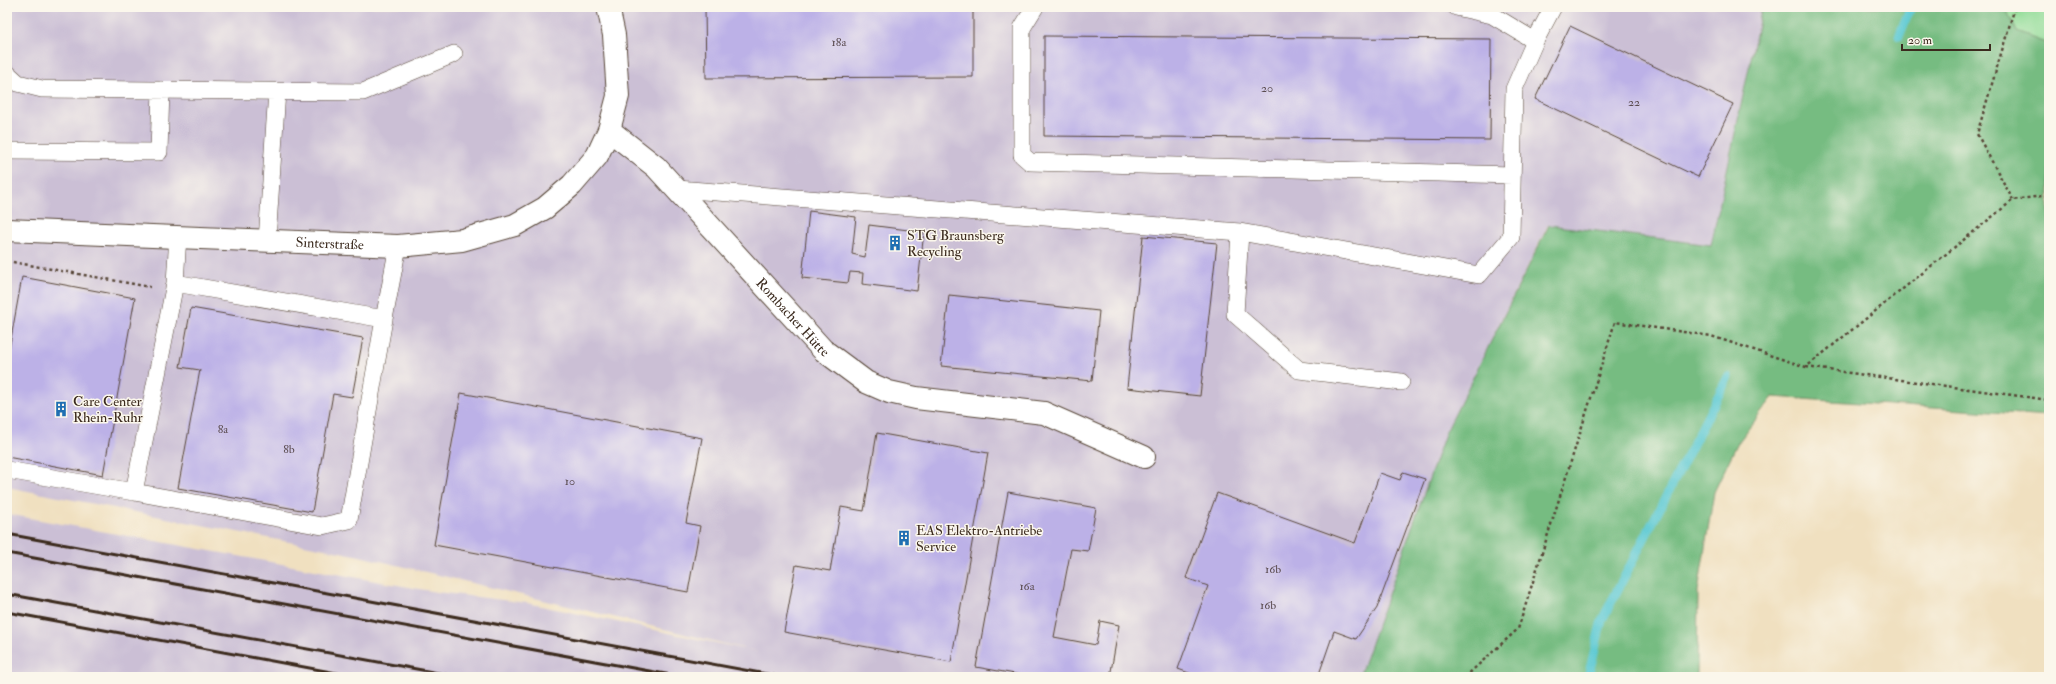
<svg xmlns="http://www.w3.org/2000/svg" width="2056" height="684" font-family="'IM FELL Double Pica',serif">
	<rect width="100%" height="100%" fill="#fbf7ec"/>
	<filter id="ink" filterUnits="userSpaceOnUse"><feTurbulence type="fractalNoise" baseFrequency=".025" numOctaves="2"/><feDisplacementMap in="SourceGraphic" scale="8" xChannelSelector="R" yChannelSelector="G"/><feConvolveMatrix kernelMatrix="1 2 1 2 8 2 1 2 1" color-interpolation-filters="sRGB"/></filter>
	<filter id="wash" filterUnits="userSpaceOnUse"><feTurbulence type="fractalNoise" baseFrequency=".012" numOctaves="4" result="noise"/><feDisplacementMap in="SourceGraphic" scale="16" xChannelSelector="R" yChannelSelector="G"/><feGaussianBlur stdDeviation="0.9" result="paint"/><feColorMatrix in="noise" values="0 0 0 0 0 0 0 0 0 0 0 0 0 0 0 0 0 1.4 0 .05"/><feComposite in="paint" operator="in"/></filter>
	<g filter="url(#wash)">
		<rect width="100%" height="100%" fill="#f0e0c0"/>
		<path fill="#cbbfd5" d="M 7,7 L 1762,7 L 1711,246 L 1548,225 L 1445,434 L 1359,677 L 7,677 L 7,514 L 436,592 L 527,603 L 759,652 L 355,555 L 7,487 Z"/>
		<path fill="#93dd99" stroke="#67845c" d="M 2005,7 L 2049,7 L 2049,44 L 2017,32 Z"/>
		<path fill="#76bc81" stroke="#587350" d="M 1762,7 L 2005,7 L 2017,32 L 2049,44 L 2049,416 L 1773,397 L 1737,444 L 1714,492 L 1698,591 L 1697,677 L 1359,677 L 1445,434 L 1549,225 L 1711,245 Z"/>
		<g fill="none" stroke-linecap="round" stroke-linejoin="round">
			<path stroke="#5cc9d3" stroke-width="9" d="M 1899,36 L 1911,7
				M 1588,677 L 1602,620 L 1728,377"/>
		</g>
		<g id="blocks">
			<path fill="#bcb1e7" d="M 705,7 L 973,7 L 973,77 L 706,78 Z
				M 1570,26 L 1733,104 L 1698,177 L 1535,99 Z
				M 1044,36 L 1491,39 L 1490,140 L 1044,136 Z
				M 809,211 L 856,217 L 852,254 L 865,257 L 869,225 L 924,232 L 917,291 L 862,284 L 863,273 L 850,272 L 848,283 L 802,278 Z
				M 1143,236 L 1217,243 L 1200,396 L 1127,388 Z
				M 22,277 L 135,298 L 103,475 L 7,457 L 7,361 Z
				M 949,295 L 1099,311 L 1092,381 L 941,366 Z
				M 191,308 L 363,338 L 352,397 L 333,394 L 312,512 L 178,488 L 200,370 L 180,367 Z
				M 461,393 L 702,438 L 686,523 L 700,526 L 688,592 L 434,545 Z
				M 877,433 L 988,453 L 951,662 L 784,632 L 796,565 L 830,571 L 841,507 L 864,511 Z
				M 1403,472 L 1425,479 L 1377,608 L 1356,639 L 1334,631 L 1318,677 L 1200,677 L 1178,669 L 1208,586 L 1186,578 L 1217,493 L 1355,543 L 1380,473 L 1400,480 Z
				M 1008,492 L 1096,508 L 1088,551 L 1071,549 L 1054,637 L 1096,645 L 1100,621 L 1119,625 L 1110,677 L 1032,677 L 976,667 Z"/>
		</g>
	</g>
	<g filter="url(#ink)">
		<use href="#blocks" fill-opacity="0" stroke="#564536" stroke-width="1"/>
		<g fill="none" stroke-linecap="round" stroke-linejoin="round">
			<g stroke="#564536" stroke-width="18">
				<path id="service" d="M 1035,7 L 1022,28 L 1022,155 L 1030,162 L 1512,175
					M 1456,7 L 1492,15 L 1535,41
					M 7,73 L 18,83 L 42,89 L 363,92 L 454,54
					M 7,151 L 159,152 L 161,90
					M 677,189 L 1240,232 L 1479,275 L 1511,237 L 1514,89 L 1535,41 L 1553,7
					M 1240,232 L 1235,314 L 1299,370 L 1401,382
					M 178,236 L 175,283 L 384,319 L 398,246
					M 267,241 L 277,91
					M 175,283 L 134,492 L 322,526 L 349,520 L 384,319
					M 7,470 L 134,492"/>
			</g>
			<g stroke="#564536" stroke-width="24">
				<g id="minor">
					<path id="s1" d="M 609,130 L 656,167 L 823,350 L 866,382 L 889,392 L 916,398 L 1044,413 L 1144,457"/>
					<path id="s2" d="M 7,230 L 398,246 L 462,240 L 515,225 L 545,208 L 572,185 L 597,156 L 609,130 L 618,96 L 614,35 L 608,7"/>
				</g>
			</g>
			<path stroke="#564536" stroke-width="2.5" stroke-dasharray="3 3" stroke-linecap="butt" d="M 2013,200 L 1977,134 L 2015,7
				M 7,261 L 150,287
				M 1806,367 L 2049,400
				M 1465,677 L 1518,629 L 1615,322 L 1711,336 L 1806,367 L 2013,200 L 2049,195"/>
			<use href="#service" stroke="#fff" stroke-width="17"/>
			<use href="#minor" stroke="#fff" stroke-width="22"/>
			<path stroke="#3b2a1e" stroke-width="3" d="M 7,534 L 783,677
				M 7,553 L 682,677
				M 7,594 L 460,677
				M 7,612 L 358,677"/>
		</g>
	</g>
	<defs>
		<g id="building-bare" transform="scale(1.2)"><path d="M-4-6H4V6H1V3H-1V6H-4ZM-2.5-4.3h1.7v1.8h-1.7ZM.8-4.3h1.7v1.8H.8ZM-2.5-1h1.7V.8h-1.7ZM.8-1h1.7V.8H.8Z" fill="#1f6fb2" stroke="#fbf7ec" stroke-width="2.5" paint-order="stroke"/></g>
	</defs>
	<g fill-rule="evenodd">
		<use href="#building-bare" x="895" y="243"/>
		<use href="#building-bare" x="61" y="409"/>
		<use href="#building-bare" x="904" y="538"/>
	</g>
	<g text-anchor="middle" stroke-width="3" stroke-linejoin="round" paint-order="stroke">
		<g font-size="12" fill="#5b4c50">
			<text x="839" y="46">18a</text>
			<text x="1267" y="92">20</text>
			<text x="1634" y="106">22</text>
			<text x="223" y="433">8a</text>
			<text x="289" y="453">8b</text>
			<text x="570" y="485">10</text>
			<text x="1273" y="573">16b</text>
			<text x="1027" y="590">16a</text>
			<text x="1268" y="609">16b</text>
		</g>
		<g font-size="14" fill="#3b2a1e" stroke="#fbf7ec" text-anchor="start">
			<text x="907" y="240">STG Braunsberg<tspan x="907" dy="16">Recycling</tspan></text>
			<text x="73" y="406">Care Center<tspan x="73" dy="16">Rhein-Ruhr</tspan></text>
			<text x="916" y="535">EAS Elektro-Antriebe<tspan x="916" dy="16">Service</tspan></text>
		</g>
		<g font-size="14" fill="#3b2a1e" stroke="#fbf7ec">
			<text dy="5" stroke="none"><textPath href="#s2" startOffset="323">Sinterstraße</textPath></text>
			<text dy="5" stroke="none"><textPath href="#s1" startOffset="263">Rombacher Hütte</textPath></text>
		</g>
	</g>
	<rect width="2056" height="684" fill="none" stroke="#fbf7ec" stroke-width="24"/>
	<path d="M1902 44v6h88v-6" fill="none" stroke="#3b2a1e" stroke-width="2"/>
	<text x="1908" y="44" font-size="12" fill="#3b2a1e" stroke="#fbf7ec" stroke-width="3" paint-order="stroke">20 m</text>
</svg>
